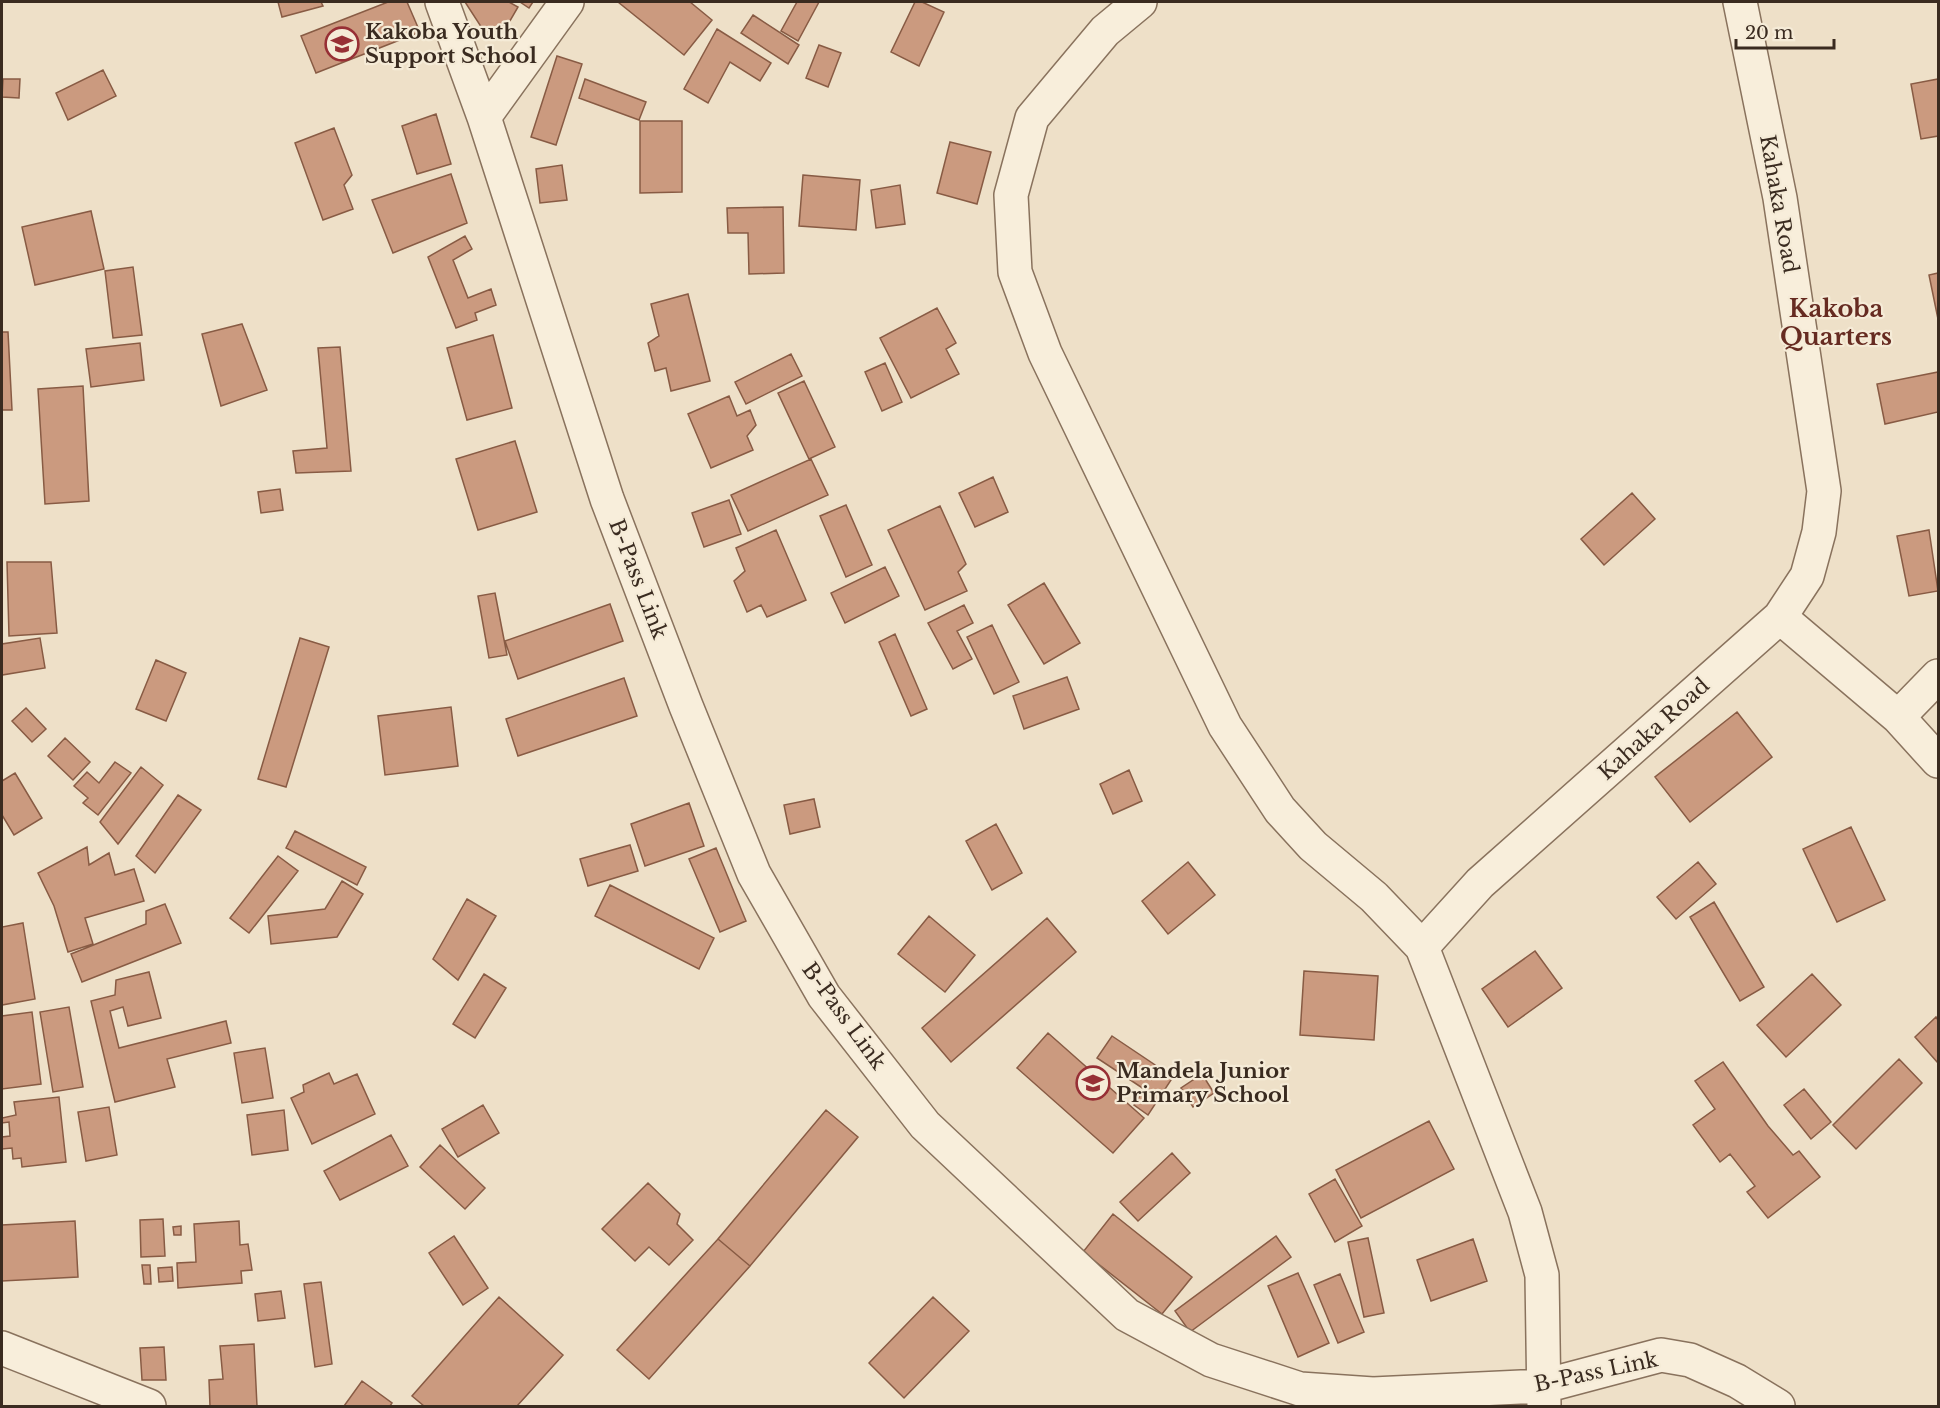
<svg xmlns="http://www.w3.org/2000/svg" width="1940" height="1408" font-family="'Libre Baskerville',serif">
	<rect width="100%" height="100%" fill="#eee0c8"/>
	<path fill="#cb9a7f" stroke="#885b44" stroke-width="1.5" d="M 278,2 L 321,2 L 323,6 L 282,17 Z
		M 388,2 L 407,2 L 420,32 L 316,73 L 301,36 Z
		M 465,2 L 509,2 L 518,7 L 507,26 L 489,39 Z
		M 520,2 L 533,2 L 529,8 Z
		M 618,2 L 690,2 L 712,20 L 684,55 Z
		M 797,2 L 819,2 L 798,41 L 781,31 Z
		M 915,2 L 922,2 L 944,12 L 919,66 L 891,52 Z
		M 753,15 L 799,45 L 788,64 L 741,33 Z
		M 717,29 L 771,63 L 760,81 L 730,62 L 708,103 L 684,89 Z
		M 819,45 L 841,53 L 828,87 L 806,78 Z
		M 557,56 L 582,64 L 556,145 L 531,137 Z
		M 103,70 L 116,96 L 68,120 L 56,93 Z
		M 3,79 L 20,79 L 19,98 L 2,97 Z
		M 585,79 L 646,102 L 639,120 L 579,98 Z
		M 1938,79 L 1938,136 L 1921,139 L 1911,84 Z
		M 436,114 L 451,164 L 417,174 L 402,126 Z
		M 640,121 L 682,121 L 682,192 L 640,193 Z
		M 334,128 L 352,175 L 344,185 L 353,209 L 323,220 L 295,143 Z
		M 950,142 L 991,152 L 977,204 L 937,193 Z
		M 562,165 L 567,200 L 540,203 L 536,169 Z
		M 451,174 L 467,223 L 393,253 L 372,200 Z
		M 803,175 L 860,180 L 856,230 L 799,226 Z
		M 900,185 L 905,224 L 876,228 L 871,190 Z
		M 783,207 L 784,273 L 749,274 L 748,233 L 728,233 L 727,208 Z
		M 91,211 L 104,269 L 35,285 L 22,227 Z
		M 465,236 L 472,249 L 453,260 L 468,298 L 491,289 L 496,305 L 475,313 L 477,320 L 456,328 L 428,257 Z
		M 133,267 L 142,335 L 113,338 L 105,271 Z
		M 1938,273 L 1938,319 L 1929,275 Z
		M 688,294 L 710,381 L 671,391 L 666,368 L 655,371 L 648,343 L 659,336 L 651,304 Z
		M 937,308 L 956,343 L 946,349 L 959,374 L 911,398 L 880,338 Z
		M 242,324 L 267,390 L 221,406 L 202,334 Z
		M 2,332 L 8,332 L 12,410 L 2,410 Z
		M 493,335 L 512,408 L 467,420 L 447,348 Z
		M 140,343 L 144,380 L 91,387 L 86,349 Z
		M 340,347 L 351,471 L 296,473 L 293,451 L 327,448 L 318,348 Z
		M 791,354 L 802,376 L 746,404 L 735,382 Z
		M 885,363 L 902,402 L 882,411 L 865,372 Z
		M 1938,372 L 1938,412 L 1885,424 L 1877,384 Z
		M 804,381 L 835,447 L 809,459 L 778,393 Z
		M 83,386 L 89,501 L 45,504 L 38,389 Z
		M 729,396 L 737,416 L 750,410 L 756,425 L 747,436 L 753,450 L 711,468 L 688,414 Z
		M 515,441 L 537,512 L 478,530 L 456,459 Z
		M 811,459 L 828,495 L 748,531 L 731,495 Z
		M 993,477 L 1008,512 L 975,527 L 959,493 Z
		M 280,489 L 283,510 L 261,513 L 258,492 Z
		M 1632,493 L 1655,519 L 1604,565 L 1581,539 Z
		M 729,500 L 741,534 L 704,547 L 692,513 Z
		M 846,505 L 872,565 L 846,577 L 820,516 Z
		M 940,506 L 966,564 L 958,572 L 967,591 L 925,610 L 888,530 Z
		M 776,530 L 806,600 L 767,617 L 761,605 L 747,612 L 734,581 L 745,571 L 736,548 Z
		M 1929,530 L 1938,591 L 1909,596 L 1897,536 Z
		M 7,562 L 51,562 L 57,633 L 9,636 Z
		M 885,567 L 899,596 L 845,623 L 831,593 Z
		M 1044,583 L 1080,643 L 1044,664 L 1008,605 Z
		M 495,593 L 507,655 L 489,658 L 478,596 Z
		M 610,604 L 623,641 L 518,679 L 505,641 Z
		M 964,605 L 973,623 L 957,631 L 972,659 L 953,669 L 928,623 Z
		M 992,625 L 1019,682 L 994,694 L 967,637 Z
		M 895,634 L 927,709 L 911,716 L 879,642 Z
		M 40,638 L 45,668 L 2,675 L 2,644 Z
		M 300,638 L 329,647 L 286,787 L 258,779 Z
		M 156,660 L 186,673 L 166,721 L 136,709 Z
		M 1067,677 L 1079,709 L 1024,729 L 1013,696 Z
		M 624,678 L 637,716 L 518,756 L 506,719 Z
		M 451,707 L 458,766 L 385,775 L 378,716 Z
		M 26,708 L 46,729 L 32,742 L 12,721 Z
		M 1737,712 L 1772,757 L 1690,822 L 1655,777 Z
		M 65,738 L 90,762 L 73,780 L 48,756 Z
		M 115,762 L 131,773 L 98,815 L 83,803 L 88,798 L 74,786 L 87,772 L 99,783 Z
		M 141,767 L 163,785 L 118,844 L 100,822 Z
		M 1129,770 L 1142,801 L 1113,814 L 1100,784 Z
		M 15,773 L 42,818 L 14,835 L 2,815 L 2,781 Z
		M 178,795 L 201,810 L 155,873 L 136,856 Z
		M 814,799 L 820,827 L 790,834 L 784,805 Z
		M 689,803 L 704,846 L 645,866 L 631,824 Z
		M 996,824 L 1022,873 L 992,890 L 966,841 Z
		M 1851,827 L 1885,900 L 1837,922 L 1803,849 Z
		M 295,831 L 366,867 L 357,885 L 286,848 Z
		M 630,845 L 638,871 L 588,886 L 580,859 Z
		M 87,847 L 89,865 L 109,853 L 115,875 L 134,869 L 144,901 L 85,918 L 93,944 L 68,952 L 54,906 L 38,873 Z
		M 716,848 L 746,921 L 720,932 L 689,859 Z
		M 278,856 L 298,871 L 249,933 L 230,918 Z
		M 1188,862 L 1215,895 L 1168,934 L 1142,901 Z
		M 1698,862 L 1716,884 L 1676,919 L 1657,897 Z
		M 342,881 L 363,894 L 337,937 L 271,944 L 268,916 L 325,909 Z
		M 610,885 L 714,938 L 699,969 L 595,916 Z
		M 467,899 L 496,916 L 458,980 L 433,959 Z
		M 1714,902 L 1764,987 L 1740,1001 L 1690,917 Z
		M 165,904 L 181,943 L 82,982 L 71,954 L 146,924 L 146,911 Z
		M 929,916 L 975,955 L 945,992 L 898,954 Z
		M 1047,918 L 1076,952 L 951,1062 L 922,1028 Z
		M 23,923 L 35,999 L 2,1005 L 2,927 Z
		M 1535,951 L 1562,988 L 1508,1027 L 1482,989 Z
		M 1304,971 L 1378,976 L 1374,1040 L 1300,1035 Z
		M 149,972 L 161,1018 L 128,1026 L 123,1007 L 110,1011 L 119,1048 L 226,1021 L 231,1043 L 167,1059 L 175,1087 L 115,1102 L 91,1001 L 115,995 L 116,980 Z
		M 484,974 L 506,988 L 475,1038 L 453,1024 Z
		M 1812,974 L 1841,1005 L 1786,1057 L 1757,1025 Z
		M 69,1007 L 83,1087 L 53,1092 L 40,1012 Z
		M 32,1012 L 41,1084 L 2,1089 L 2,1016 Z
		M 1936,1017 L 1938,1020 L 1938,1063 L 1915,1037 Z
		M 1048,1033 L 1144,1118 L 1113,1153 L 1017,1068 Z
		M 1112,1036 L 1173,1077 L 1148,1115 L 1134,1105 L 1144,1089 L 1097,1058 Z
		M 265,1048 L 273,1098 L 242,1103 L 234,1053 Z
		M 1899,1059 L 1922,1083 L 1856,1149 L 1833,1125 Z
		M 1723,1062 L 1768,1126 L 1793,1155 L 1799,1151 L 1820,1177 L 1768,1218 L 1747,1192 L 1755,1186 L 1730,1154 L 1720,1162 L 1693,1125 L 1715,1109 L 1695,1081 Z
		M 329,1073 L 334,1084 L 357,1074 L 375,1114 L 312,1144 L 291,1098 L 304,1092 L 303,1085 Z
		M 1202,1074 L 1214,1093 L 1193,1107 L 1181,1088 Z
		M 1804,1089 L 1831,1122 L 1811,1139 L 1784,1105 Z
		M 59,1097 L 66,1162 L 22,1167 L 21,1158 L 13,1159 L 12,1148 L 2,1149 L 2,1137 L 10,1136 L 9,1122 L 2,1123 L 2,1118 L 16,1115 L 14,1102 Z
		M 483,1105 L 499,1133 L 458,1157 L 442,1129 Z
		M 109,1107 L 117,1155 L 86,1161 L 78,1112 Z
		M 284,1110 L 288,1150 L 252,1155 L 247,1115 Z
		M 826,1110 L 858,1137 L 750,1266 L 718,1239 Z
		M 1429,1121 L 1454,1169 L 1361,1218 L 1336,1170 Z
		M 391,1135 L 408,1166 L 340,1200 L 324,1171 Z
		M 440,1145 L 485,1188 L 465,1209 L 420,1167 Z
		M 1172,1153 L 1190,1173 L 1138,1221 L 1120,1202 Z
		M 1335,1179 L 1362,1226 L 1335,1242 L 1309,1194 Z
		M 648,1183 L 680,1214 L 677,1224 L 693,1240 L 669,1265 L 649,1247 L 635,1261 L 602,1229 Z
		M 1113,1214 L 1192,1277 L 1162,1314 L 1083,1252 Z
		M 163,1219 L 165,1256 L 141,1257 L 140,1220 Z
		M 75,1221 L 78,1277 L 2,1281 L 2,1225 Z
		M 239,1221 L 240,1245 L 248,1244 L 252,1270 L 241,1271 L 242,1283 L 178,1288 L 177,1263 L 196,1262 L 194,1224 Z
		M 181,1226 L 181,1235 L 174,1235 L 173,1227 Z
		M 454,1236 L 488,1288 L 463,1305 L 429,1253 Z
		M 1276,1236 L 1291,1257 L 1190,1332 L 1175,1311 Z
		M 1368,1238 L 1384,1313 L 1364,1317 L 1348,1242 Z
		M 718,1239 L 750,1266 L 649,1379 L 617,1350 Z
		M 1473,1239 L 1487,1281 L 1431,1301 L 1417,1260 Z
		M 142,1265 L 150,1265 L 151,1284 L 144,1284 Z
		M 172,1267 L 173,1281 L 159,1282 L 158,1268 Z
		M 1298,1273 L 1329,1343 L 1298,1357 L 1268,1286 Z
		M 1340,1274 L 1364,1332 L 1338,1343 L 1314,1285 Z
		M 321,1282 L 332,1364 L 315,1367 L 304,1284 Z
		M 281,1291 L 285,1318 L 258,1321 L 255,1294 Z
		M 499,1297 L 563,1355 L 517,1406 L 424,1406 L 412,1396 Z
		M 933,1297 L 969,1331 L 904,1398 L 869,1363 Z
		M 254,1344 L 257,1406 L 210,1406 L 209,1380 L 223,1379 L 220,1346 Z
		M 164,1347 L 166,1380 L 142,1380 L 140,1348 Z
		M 362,1381 L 392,1403 L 390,1406 L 344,1406 Z"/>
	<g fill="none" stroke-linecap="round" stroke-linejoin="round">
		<g stroke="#89725d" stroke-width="36">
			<path id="minor" d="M 442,2 L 484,117 L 607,499 L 686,706 L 754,874 L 824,996 L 925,1125 L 1127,1315 L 1211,1360 L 1300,1389 L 1373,1394 L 1544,1386 L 1661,1355 L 1690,1360 L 1737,1381 L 1778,1406
				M 1140,2 L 1105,31 L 1032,118 L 1011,195 L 1015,272 L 1045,353 L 1225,726 L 1280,810 L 1313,846 L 1374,897 L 1422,947
				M 484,117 L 567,2
				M 1780,617 L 1898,717 L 1938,761
				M 1898,717 L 1938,676
				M 2,1348 L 149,1406
				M 1544,1406 L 1542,1275 L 1525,1212 L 1422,947 L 1480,883 L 1780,617 L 1807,576 L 1819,532 L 1824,491 L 1780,198 L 1740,2"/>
		</g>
		<use href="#minor" stroke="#f8eedb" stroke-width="33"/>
	</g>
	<defs>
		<g id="school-ring" transform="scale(1.725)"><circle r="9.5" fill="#f5ebd7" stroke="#972f35" stroke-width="1.5"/><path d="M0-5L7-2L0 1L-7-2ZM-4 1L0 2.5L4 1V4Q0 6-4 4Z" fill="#972f35"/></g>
	</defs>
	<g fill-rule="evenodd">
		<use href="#school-ring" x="342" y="44"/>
		<use href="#school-ring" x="1093" y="1083"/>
	</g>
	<g text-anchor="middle" stroke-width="4.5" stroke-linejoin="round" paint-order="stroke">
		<g font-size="21" font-weight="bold" fill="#3a2b20" stroke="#f5ebd7" text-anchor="start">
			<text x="365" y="39">Kakoba Youth<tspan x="365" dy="24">Support School</tspan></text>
			<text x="1116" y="1078">Mandela Junior<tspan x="1116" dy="24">Primary School</tspan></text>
		</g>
		<g font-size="21" fill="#3a2b20" stroke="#f5ebd7">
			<text transform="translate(1779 204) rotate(80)" y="7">Kahaka Road</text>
			<text transform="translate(638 579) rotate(69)" y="7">B-Pass Link</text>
			<text transform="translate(1654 729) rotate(-42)" y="7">Kahaka Road</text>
			<text transform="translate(844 1016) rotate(54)" y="7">B-Pass Link</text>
			<text transform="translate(1596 1372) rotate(-12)" y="7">B-Pass Link</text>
		</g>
		<g font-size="24" font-weight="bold" fill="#662b21" stroke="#f5ebd7">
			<text x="1836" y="317">Kakoba<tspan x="1836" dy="28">Quarters</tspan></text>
		</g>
	</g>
	<rect width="1940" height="1408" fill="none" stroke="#3a2b20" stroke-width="6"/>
	<path d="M1736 39v9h98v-9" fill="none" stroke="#3a2b20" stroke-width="3"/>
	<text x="1745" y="39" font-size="18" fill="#3a2b20" stroke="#f5ebd7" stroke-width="4.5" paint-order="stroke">20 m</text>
</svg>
